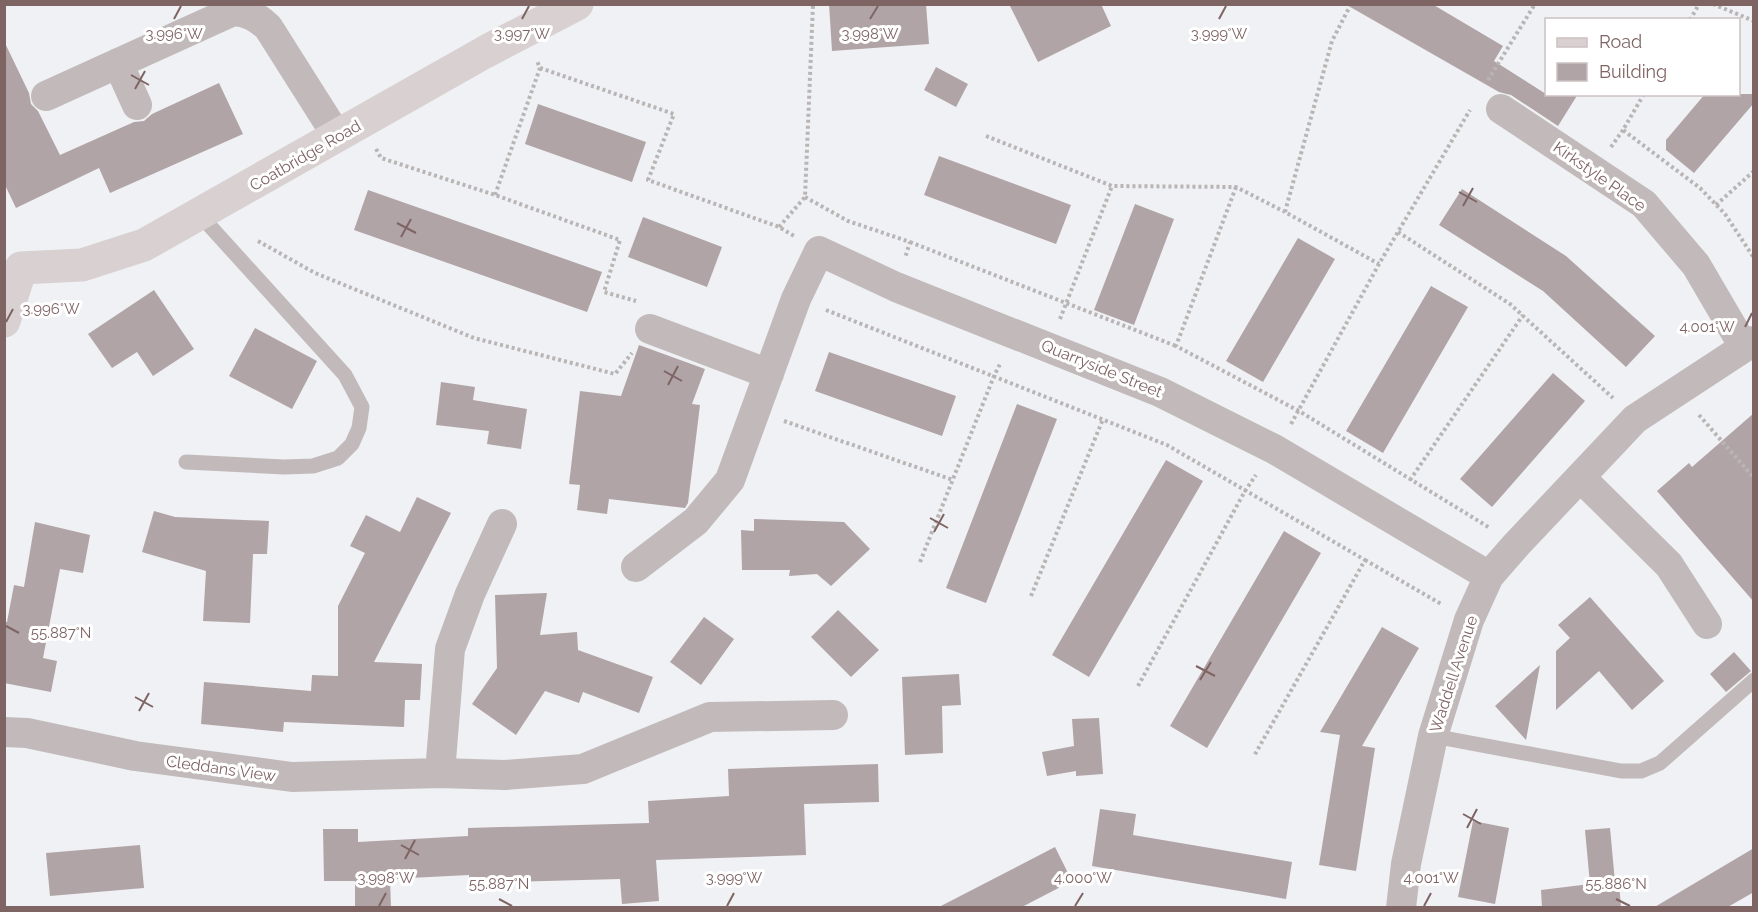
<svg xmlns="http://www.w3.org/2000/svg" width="1758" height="912" font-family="Raleway,sans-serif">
	<rect width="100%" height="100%" fill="#eff1f4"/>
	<path fill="#b1a4a6" d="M 829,4 L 926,4 L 929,44 L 832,51 Z
		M 1009,4 L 1101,4 L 1111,26 L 1038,62 Z
		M 1345,4 L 1432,4 L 1503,46 L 1494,61 L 1546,94 L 1578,94 L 1558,126 L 1511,95 L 1499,92 Z
		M 4,41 L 29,93 L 31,104 L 38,111 L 60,155 L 134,122 L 144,121 L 152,114 L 219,83 L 243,134 L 110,193 L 99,168 L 16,208 L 4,183 Z
		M 936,67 L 968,84 L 956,107 L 924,90 Z
		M 1705,94 L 1754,94 L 1754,103 L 1694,173 L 1666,150 L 1666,140 Z
		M 538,104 L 646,142 L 632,182 L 525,144 Z
		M 939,156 L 1071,205 L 1056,244 L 924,195 Z
		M 1462,189 L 1566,256 L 1655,336 L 1626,367 L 1543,291 L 1439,225 Z
		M 368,190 L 602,272 L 587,312 L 354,230 Z
		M 1135,204 L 1174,219 L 1134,325 L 1094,310 Z
		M 643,217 L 722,247 L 707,287 L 628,257 Z
		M 1298,238 L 1335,259 L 1263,382 L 1226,361 Z
		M 1431,286 L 1468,307 L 1383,453 L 1346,431 Z
		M 154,290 L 194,349 L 153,376 L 137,352 L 112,368 L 88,334 Z
		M 255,328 L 317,361 L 292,409 L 229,376 Z
		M 639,345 L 705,369 L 692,404 L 700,405 L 688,503 L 685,508 L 609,499 L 607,514 L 577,510 L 580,485 L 569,484 L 580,391 L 621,396 Z
		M 829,352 L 956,396 L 942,436 L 815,391 Z
		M 1553,373 L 1585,401 L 1492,507 L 1460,479 Z
		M 441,382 L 475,387 L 473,400 L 527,409 L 521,449 L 487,444 L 489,431 L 436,425 Z
		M 1017,404 L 1057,419 L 986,603 L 946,588 Z
		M 1754,413 L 1754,602 L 1657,491 L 1689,463 L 1692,467 Z
		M 1166,460 L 1203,481 L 1089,677 L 1052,655 Z
		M 417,497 L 451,513 L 374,662 L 422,664 L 420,700 L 405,700 L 404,727 L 284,722 L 283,732 L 201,724 L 204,682 L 311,691 L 312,675 L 338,676 L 338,606 L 365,553 L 350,546 L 366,515 L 400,532 Z
		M 154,511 L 175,517 L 269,521 L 267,554 L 253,554 L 250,623 L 203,621 L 206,571 L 142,552 Z
		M 754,519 L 844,522 L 870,549 L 831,586 L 817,574 L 789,576 L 790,570 L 742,570 L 741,530 L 754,531 Z
		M 35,522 L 90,535 L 83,573 L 60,569 L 43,658 L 57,661 L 51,692 L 4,683 L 4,622 L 7,622 L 14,585 L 24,587 Z
		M 1284,531 L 1321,553 L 1207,748 L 1170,726 Z
		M 547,593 L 540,635 L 577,632 L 578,650 L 653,677 L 639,713 L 583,692 L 579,703 L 545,691 L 516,735 L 472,704 L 497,668 L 495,595 Z
		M 1590,597 L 1664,681 L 1632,710 L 1599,671 L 1556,710 L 1556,651 L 1570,638 L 1558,625 Z
		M 838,610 L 879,650 L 851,677 L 811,637 Z
		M 704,617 L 734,639 L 701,685 L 670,662 Z
		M 1382,627 L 1419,648 L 1362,746 L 1375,748 L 1356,871 L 1319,865 L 1340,735 L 1320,732 Z
		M 1734,652 L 1751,671 L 1726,692 L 1710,674 Z
		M 1540,665 L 1526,740 L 1495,706 Z
		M 959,674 L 961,705 L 942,706 L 943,753 L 905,755 L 902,677 Z
		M 1099,718 L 1103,774 L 1076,776 L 1076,771 L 1047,776 L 1042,752 L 1074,746 L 1072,719 Z
		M 878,764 L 879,802 L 804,804 L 806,855 L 656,860 L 659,901 L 622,904 L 620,879 L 469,883 L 469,875 L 390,879 L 391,908 L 355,908 L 355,881 L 324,881 L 323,829 L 358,829 L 358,842 L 468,836 L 468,828 L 649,823 L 648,801 L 729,796 L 728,769 Z
		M 1100,809 L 1136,814 L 1133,835 L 1292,862 L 1286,899 L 1092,866 Z
		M 1473,821 L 1509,828 L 1495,904 L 1458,897 Z
		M 1610,828 L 1615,882 L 1619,881 L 1621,908 L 1542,908 L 1541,890 L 1590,884 L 1585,830 Z
		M 140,845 L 144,888 L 50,896 L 46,853 Z
		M 1055,847 L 1072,881 L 1020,908 L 937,908 Z
		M 1754,848 L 1754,892 L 1726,908 L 1653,908 Z"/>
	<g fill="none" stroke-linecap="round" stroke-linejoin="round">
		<path stroke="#bab5b5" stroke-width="4" stroke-dasharray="3 3" stroke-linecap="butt" d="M 1351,4 L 1332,41 L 1285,212 L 1379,264
			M 1713,4 L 1754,21
			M 1690,20 L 1699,4
			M 540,68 L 674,114 L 648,180 L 779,227 L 794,236
			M 1488,80 L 1535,4
			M 1644,94 L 1623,130 L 1700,188 L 1725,214 L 1754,258
			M 986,136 L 1112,186 L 1236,187 L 1285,212
			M 1611,147 L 1623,130
			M 376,149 L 381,158 L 495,195 L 620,240 L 604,292 L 636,301
			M 1236,187 L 1176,346 L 1299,411 L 1490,528
			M 495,195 L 540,68 L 537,61
			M 805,197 L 848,221 L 910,242 L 905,258
			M 1716,205 L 1754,171
			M 779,227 L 805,197 L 813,4
			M 1398,232 L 1510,304 L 1613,398
			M 258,241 L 315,273 L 474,338 L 615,374 L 632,353
			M 910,242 L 1176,346
			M 826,310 L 1167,445 L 1365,560 L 1254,756
			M 1060,319 L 1112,186
			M 1699,415 L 1754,478
			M 784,421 L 953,480
			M 1291,424 L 1379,264 L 1470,110
			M 1410,480 L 1523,315
			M 1365,560 L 1443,605
			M 920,562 L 994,376 L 1001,362
			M 1031,596 L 1103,419
			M 1138,686 L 1245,491 L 1256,475"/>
		<path stroke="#c2baba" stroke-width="15" d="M 186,462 L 284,467 L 313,466 L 338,458 L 352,444 L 359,428 L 362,407 L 345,375 L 199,214
			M 1433,736 L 1621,771 L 1641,771 L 1660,763 L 1754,680"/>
		<path stroke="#c2baba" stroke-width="30" d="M 118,63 L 137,105
			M 46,96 L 233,11 C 248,12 257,17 268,27 L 337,136
			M 1501,109 L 1644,204 L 1696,265 L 1744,347
			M 650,329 L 769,374
			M 1581,478 L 1669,565 L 1707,624
			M 636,567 L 696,521 L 730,480 L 796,299 L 819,251 L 896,287 L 1160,392 L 1274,449 L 1489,576
			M 4,732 L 27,733 L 135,756 L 292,777 L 440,773 L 505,775 L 583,769 L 710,717 L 833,715
			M 440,773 L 450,649 L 470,594 L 502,524
			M 1401,908 L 1406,864 L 1433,736 L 1469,620 L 1489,576 L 1517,544 L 1635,419 L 1754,341"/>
		<path stroke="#d9d1d1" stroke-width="33" d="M 21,268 L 82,265 L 144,245 L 485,52 L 577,4
			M 4,321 L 21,268"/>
	</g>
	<path fill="none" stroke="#7f6464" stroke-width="2" d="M 174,19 L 181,6M 522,19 L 529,6M 870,19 L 878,6M 1219,19 L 1226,6M 131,75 L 149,85M 135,89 L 145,71M 1459,192 L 1477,202M 1463,206 L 1473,188M 397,223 L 416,233M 401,237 L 411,219M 6,322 L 13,309M 1745,327 L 1752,313M 664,371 L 682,381M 668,385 L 678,366M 930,518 L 948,528M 934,532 L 944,514M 6,626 L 19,633M 1196,666 L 1215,676M 1200,680 L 1211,662M 135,697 L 153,707M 139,711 L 149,693M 1463,814 L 1481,824M 1467,828 L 1477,809M 401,845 L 419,855M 405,859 L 415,840M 499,899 L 512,906M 1616,899 L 1630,906M 379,906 L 386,893M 727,906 L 734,893M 1075,906 L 1083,893M 1424,906 L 1431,893"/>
	<g text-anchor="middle" stroke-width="6" stroke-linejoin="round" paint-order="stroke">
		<g font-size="16" fill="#7f6464" stroke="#fff">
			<text transform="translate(305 155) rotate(-30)" y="6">Coatbridge Road</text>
			<text transform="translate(1600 176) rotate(35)" y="6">Kirkstyle Place</text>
			<text transform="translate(1102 368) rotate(22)" y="6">Quarryside Street</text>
			<text transform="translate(1453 674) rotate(-72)" y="6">Waddell Avenue</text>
			<text transform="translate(221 768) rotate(8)" y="6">Cleddans View</text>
		</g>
	</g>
	<g font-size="15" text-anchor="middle" fill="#7f6464" stroke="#fff" stroke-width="6" stroke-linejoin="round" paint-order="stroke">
		<text x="174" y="39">3.996°W</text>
		<text x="522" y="39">3.997°W</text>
		<text x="870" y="39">3.998°W</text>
		<text x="1219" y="39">3.999°W</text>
		<text x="51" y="314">3.996°W</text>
		<text x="1707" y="332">4.001°W</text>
		<text x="61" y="638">55.887°N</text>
		<text x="386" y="883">3.998°W</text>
		<text x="734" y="883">3.999°W</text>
		<text x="1083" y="883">4.000°W</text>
		<text x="1431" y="883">4.001°W</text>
		<text x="499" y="889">55.887°N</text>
		<text x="1616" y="889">55.886°N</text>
	</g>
	<rect width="1758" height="912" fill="none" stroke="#7f6464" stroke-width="12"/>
	<rect x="1545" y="18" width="195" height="78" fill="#ffffff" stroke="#ccc1c1" stroke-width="1.5"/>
	<rect x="1557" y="38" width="30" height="9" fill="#d9d1d1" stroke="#ccc1c1" stroke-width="1.5"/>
	<text x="1599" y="48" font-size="18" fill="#7f6464">Road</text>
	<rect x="1557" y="63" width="30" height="18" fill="#b1a4a6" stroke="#ccc1c1" stroke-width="1.5"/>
	<text x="1599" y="78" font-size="18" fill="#7f6464">Building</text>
</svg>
